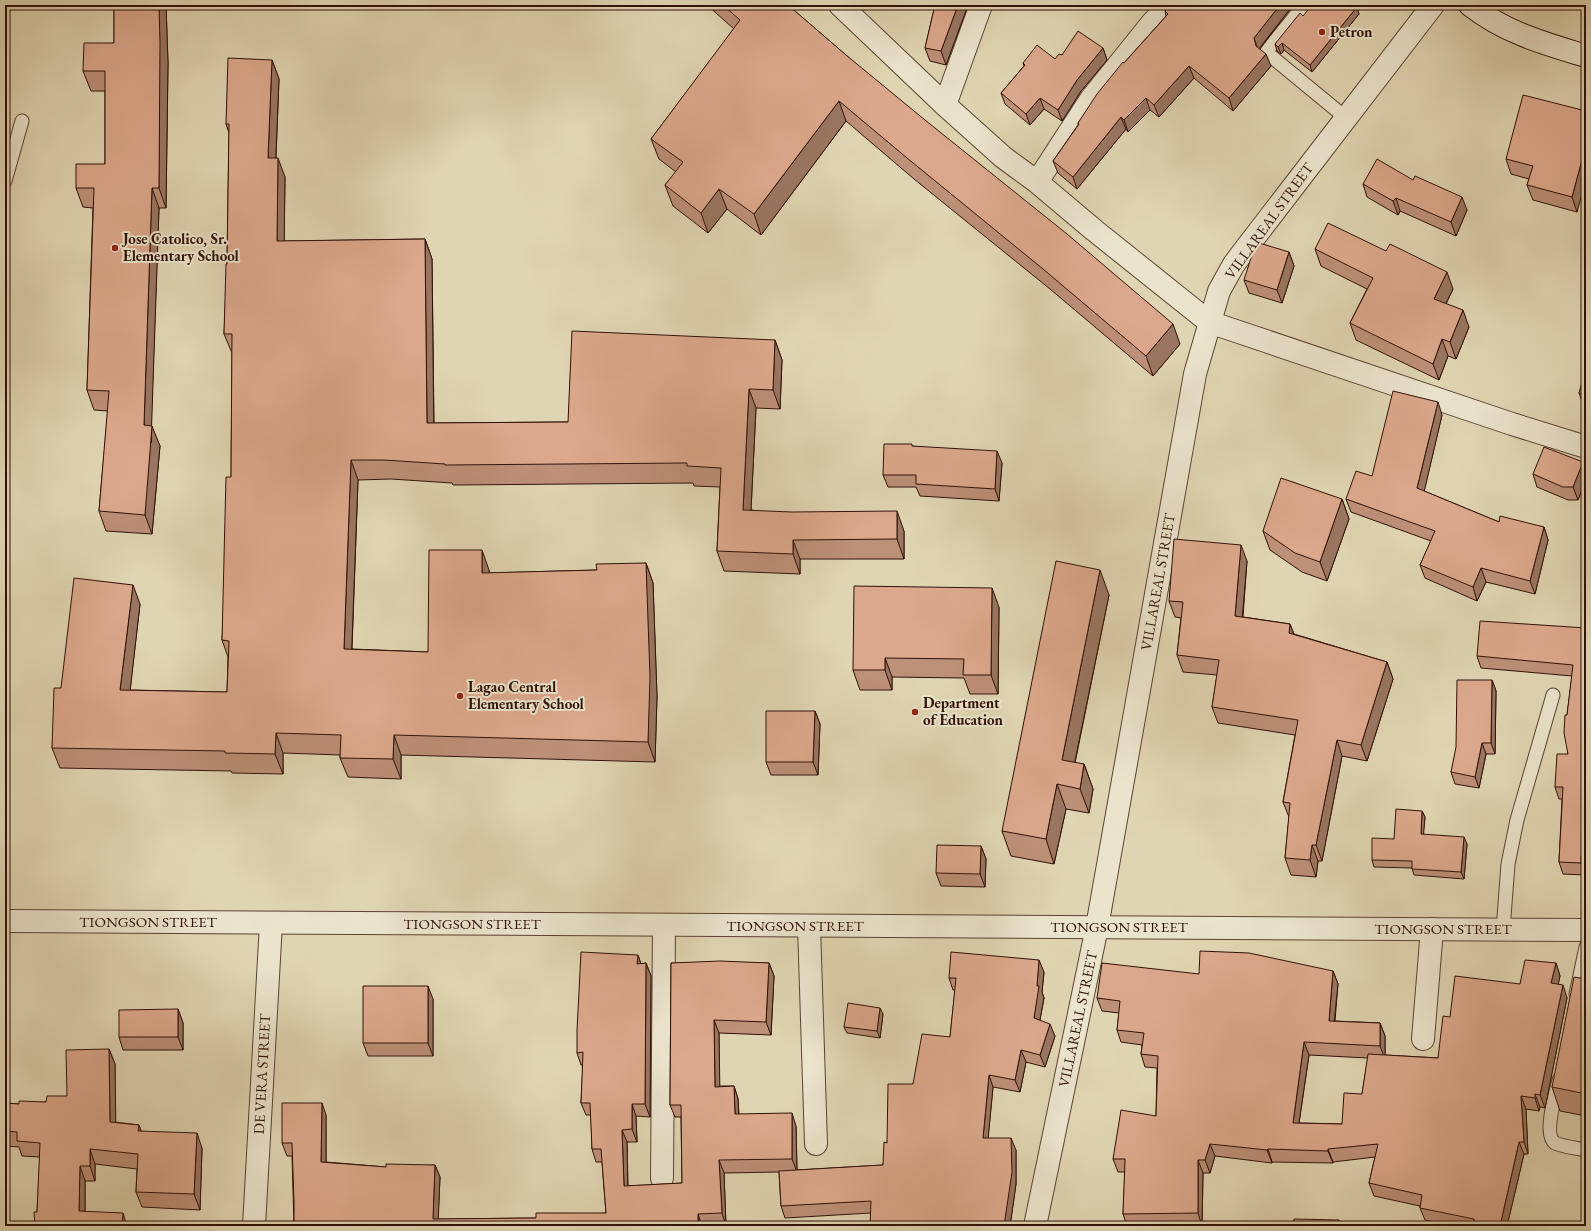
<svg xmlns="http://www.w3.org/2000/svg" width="1591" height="1231" font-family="'EB Garamond',serif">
	<rect width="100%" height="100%" fill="#e0d5b2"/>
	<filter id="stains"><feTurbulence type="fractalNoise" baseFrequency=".005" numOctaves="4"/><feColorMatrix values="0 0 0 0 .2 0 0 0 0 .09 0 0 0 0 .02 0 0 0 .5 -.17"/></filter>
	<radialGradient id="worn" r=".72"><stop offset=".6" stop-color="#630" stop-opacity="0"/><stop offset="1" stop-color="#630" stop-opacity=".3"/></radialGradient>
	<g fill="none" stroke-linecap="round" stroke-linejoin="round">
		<g stroke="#5b4231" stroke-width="15">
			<path id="service" d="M 1304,5 L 1266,52 L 1346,118
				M 5,181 L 22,121
				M 1503,930 L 1508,864 L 1517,820 L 1553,695
				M 1576,994 L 1586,947
				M 1559,1080 C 1556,1092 1543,1135 1555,1143 C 1564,1147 1577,1148 1586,1150"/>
		</g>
		<g stroke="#5b4231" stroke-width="24">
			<path id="minor" d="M 840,5 L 945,105 L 1003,157 L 1037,182 L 1094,230 L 1209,322 L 1512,424 L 1586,447
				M 945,105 L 981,5
				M 1037,182 L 1091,99 L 1153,22 L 1170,5
				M 809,926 L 816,1144
				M 1423,1039 L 1432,929
				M 662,1178 L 664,925
				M 254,1226 L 271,923
				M 1035,1226 L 1097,927 L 1195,374 L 1219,291 L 1234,264 L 1250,243 L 1433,5"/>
		</g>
		<g stroke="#5b4231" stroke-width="24">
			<path id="tertiary" d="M 5,921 L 1586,930"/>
		</g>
		<g stroke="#2f1106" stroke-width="24">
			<path id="secondary" d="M 1470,5 C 1506,33 1543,43 1586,56"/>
		</g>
		<use href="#service" stroke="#ebe4cd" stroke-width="13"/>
		<use href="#minor" stroke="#ebe4cd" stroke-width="22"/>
		<use href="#tertiary" stroke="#ebe4cd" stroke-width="22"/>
		<use href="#secondary" stroke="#ebe4cd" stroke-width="22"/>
	</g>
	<path fill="#bd9078" stroke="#2f1106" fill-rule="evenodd" d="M 114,5 L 166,5 L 168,63 L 166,208 L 159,208 L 151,426 L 160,446 L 152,534 L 106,531 L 99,511 L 108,411 L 94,410 L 87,390 L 93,208 L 83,207 L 76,188 L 105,164 L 105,91 L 91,91 L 83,71 L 114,43 Z
		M 707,5 L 788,5 L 1180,344 L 1153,376 L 1050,289 L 914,179 L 846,121 L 761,235 L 727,209 L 708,233 L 673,206 L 665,185 L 676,172 L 659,159 L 651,139 L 734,29 Z
		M 935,5 L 968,5 L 946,65 L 930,61 L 925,48 Z
		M 1171,5 L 1289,5 L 1290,9 L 1260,49 L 1271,66 L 1233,111 L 1194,78 L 1159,117 L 1150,110 L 1128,132 L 1126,129 L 1077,189 L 1058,173 L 1053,161 L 1078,125 L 1078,123 L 1124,63 L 1166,16 L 1165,11 Z
		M 1357,7 L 1359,14 L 1312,72 L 1284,50 L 1281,54 L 1277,51 L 1275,44 Z
		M 1103,48 L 1107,60 L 1081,91 L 1062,121 L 1044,109 L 1030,125 L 1005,104 L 1001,93 L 1024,66 L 1023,63 L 1055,59 L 1062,55 Z
		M 272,60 L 279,79 L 276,158 L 285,177 L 284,241 L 425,239 L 432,259 L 434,423 L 568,422 L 775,340 L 782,360 L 780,409 L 756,408 L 751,510 L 904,531 L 904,559 L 800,559 L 800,574 L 724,571 L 717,551 L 720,487 L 694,486 L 693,483 L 453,485 L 452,483 L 391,479 L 358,480 L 352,649 L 428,652 L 489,570 L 489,573 L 597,570 L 646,563 L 653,583 L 657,697 L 655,762 L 401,755 L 401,779 L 348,777 L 340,758 L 340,755 L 283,753 L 283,774 L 232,773 L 231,771 L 60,768 L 52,748 L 61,688 L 140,604 L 130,690 L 227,692 L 228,657 L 222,640 L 231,477 L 232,353 L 224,334 L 227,264 L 229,133 L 226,124 Z
		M 1586,111 L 1577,212 L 1533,200 L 1527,185 L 1529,179 L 1511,174 L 1506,159 Z
		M 1363,184 L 1467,210 L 1456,236 L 1400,211 L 1398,215 L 1367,197 Z
		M 1315,249 L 1453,289 L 1446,304 L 1469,327 L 1456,359 L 1448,356 L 1439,380 L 1356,340 L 1350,323 L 1367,289 L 1321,266 Z
		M 1289,252 L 1294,266 L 1282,303 L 1249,293 L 1244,280 Z
		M 1586,371 L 1586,413 L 1579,393 Z
		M 1442,415 L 1424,491 L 1499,522 L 1544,527 L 1548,540 L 1535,594 L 1486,582 L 1477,601 L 1425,578 L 1420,565 L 1431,541 L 1351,512 L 1346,499 Z
		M 913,446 L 1002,463 L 999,501 L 920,496 L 916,487 L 888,487 L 883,475 Z
		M 1583,462 L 1586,470 L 1586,480 L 1578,500 L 1568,500 L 1537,487 L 1533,474 Z
		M 1342,499 L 1349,519 L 1327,581 L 1302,572 L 1270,550 L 1263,531 Z
		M 1247,561 L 1243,617 L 1290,624 L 1294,634 L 1387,662 L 1393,679 L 1367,761 L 1342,756 L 1322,861 L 1318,861 L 1316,877 L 1291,875 L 1285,858 L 1289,817 L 1283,802 L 1295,735 L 1218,723 L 1212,707 L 1217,675 L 1183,672 L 1177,655 L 1181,618 L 1175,617 L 1169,601 Z
		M 1109,595 L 1075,763 L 1084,764 L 1093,789 L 1089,813 L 1066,809 L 1054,864 L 1011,856 L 1002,831 Z
		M 999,607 L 998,694 L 970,694 L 964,678 L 892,677 L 892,690 L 860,690 L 853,670 Z
		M 1586,628 L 1586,867 L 1585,875 L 1563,874 L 1559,862 L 1562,799 L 1559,799 L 1555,787 L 1568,754 L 1567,715 L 1572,676 L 1481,668 L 1477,656 Z
		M 1492,680 L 1496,691 L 1495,754 L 1486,754 L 1479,788 L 1455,784 L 1451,772 Z
		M 815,711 L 820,724 L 818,775 L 771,775 L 766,762 Z
		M 1422,811 L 1425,817 L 1423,834 L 1467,844 L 1464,879 L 1414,875 L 1412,868 L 1374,867 L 1372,860 Z
		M 981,846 L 986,859 L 985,887 L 941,886 L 936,873 Z
		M 638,955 L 641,964 L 646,963 L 651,976 L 650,1117 L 636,1116 L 637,1142 L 627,1142 L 628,1186 L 682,1183 L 681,1117 L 675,1117 L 670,1105 L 671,963 L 769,963 L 774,976 L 771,1035 L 719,1033 L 719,1086 L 734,1086 L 738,1099 L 739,1114 L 796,1126 L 797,1170 L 883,1165 L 887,1143 L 913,1084 L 950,1037 L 955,990 L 953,990 L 949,978 L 1044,972 L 1042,992 L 1044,998 L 1040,1020 L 1055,1036 L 1045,1067 L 1026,1062 L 1020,1092 L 993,1087 L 988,1138 L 1016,1150 L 1016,1184 L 1010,1226 L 870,1226 L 871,1213 L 785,1218 L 781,1206 L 779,1172 L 724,1173 L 726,1226 L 294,1226 L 292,1156 L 287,1156 L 282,1143 L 326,1115 L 326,1162 L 386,1167 L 435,1165 L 440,1177 L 438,1219 L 536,1218 L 606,1213 L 602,1162 L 596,1162 L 592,1149 L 591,1115 L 586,1115 L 581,1103 L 583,1065 L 581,1065 L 577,1053 Z
		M 1556,963 L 1560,976 L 1558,984 L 1567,998 L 1545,1108 L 1540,1107 L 1539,1111 L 1526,1109 L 1528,1154 L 1524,1154 L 1507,1226 L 1451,1226 L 1425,1220 L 1420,1208 L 1420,1206 L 1374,1196 L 1369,1183 L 1375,1157 L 1333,1162 L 1333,1163 L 1272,1162 L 1272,1163 L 1215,1156 L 1210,1173 L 1203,1173 L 1202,1226 L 1127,1226 L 1123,1214 L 1125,1172 L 1118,1172 L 1113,1159 L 1156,1116 L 1157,1068 L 1145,1067 L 1141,1054 L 1142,1045 L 1121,1042 L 1117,1030 L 1119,1013 L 1102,1011 L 1097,998 L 1199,974 L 1333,971 L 1338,984 L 1335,1021 L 1380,1023 L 1385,1036 L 1385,1055 L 1438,1058 L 1450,1017 L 1520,984 ZM 1309,1055 L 1368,1058 L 1362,1094 L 1342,1124 L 1299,1123 Z
		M 1586,979 L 1586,1116 L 1560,1111 L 1552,1087 Z
		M 433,999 L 433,1056 L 368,1056 L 363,1043 Z
		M 178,1009 L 183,1023 L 183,1050 L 123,1050 L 119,1037 Z
		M 883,1014 L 880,1038 L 847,1033 L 844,1027 Z
		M 109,1049 L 115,1064 L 115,1122 L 139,1125 L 141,1131 L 202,1148 L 200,1210 L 142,1207 L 136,1192 L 137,1169 L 95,1164 L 95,1181 L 85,1181 L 85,1211 L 37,1212 L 40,1157 L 22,1156 L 19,1147 L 5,1146 L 5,1103 L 19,1104 L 46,1102 L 67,1096 Z"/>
	<path fill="#9a7662" stroke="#2f1106" d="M 159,5 L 166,5 L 168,63 L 166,208 L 159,188 Z
		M 958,5 L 968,5 L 946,65 L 941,51 Z
		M 1280,5 L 1289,5 L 1290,9 L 1258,50 L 1254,38 Z
		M 1357,7 L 1359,14 L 1312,72 L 1310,65 Z
		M 1282,43 L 1284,50 L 1281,54 L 1278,47 Z
		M 1103,48 L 1107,60 L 1081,91 L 1062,121 L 1058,110 L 1077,80 Z
		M 1266,54 L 1271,66 L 1233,111 L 1229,98 Z
		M 272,60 L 279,79 L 275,177 L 268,158 Z
		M 1189,66 L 1194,78 L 1159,117 L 1154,105 Z
		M 1040,98 L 1044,109 L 1030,125 L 1026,114 Z
		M 1146,98 L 1150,110 L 1128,132 L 1124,120 Z
		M 839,101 L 846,121 L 761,235 L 754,214 Z
		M 1121,117 L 1126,129 L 1077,189 L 1073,177 Z
		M 1586,145 L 1586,180 L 1577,212 L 1572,197 Z
		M 278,158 L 285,177 L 284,261 L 277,241 Z
		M 152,188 L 159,208 L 151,443 L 152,426 L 160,446 L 152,534 L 145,515 L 144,425 Z
		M 719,189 L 727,209 L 708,233 L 701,213 Z
		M 1462,197 L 1467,210 L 1456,236 L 1451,222 Z
		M 1396,198 L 1400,211 L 1398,215 L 1393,201 Z
		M 425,239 L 432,259 L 434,443 L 427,423 Z
		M 1289,252 L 1294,266 L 1282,303 L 1277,290 Z
		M 1447,272 L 1453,289 L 1440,315 L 1434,299 Z
		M 1463,310 L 1469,327 L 1456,359 L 1450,342 Z
		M 1173,324 L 1180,344 L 1153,376 L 1146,356 Z
		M 1442,339 L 1448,356 L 1439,380 L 1433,364 Z
		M 775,340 L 782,360 L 780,409 L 773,390 Z
		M 749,389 L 756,408 L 750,530 L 743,510 Z
		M 1438,402 L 1442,415 L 1422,501 L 1417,488 Z
		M 997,451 L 1002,463 L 999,501 L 995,489 Z
		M 351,460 L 358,480 L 351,669 L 344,649 Z
		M 1583,462 L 1586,470 L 1586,480 L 1578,500 L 1573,487 Z
		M 1342,499 L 1349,519 L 1327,581 L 1320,562 Z
		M 897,511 L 904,531 L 904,559 L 897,539 Z
		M 1544,527 L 1548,540 L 1535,594 L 1530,581 Z
		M 793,540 L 800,559 L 800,574 L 793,554 Z
		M 1241,545 L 1247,561 L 1241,633 L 1235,616 Z
		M 482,550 L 489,570 L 489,593 L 482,573 Z
		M 646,563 L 653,583 L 657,697 L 655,762 L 648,742 Z
		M 1481,568 L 1486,582 L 1477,601 L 1473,587 Z
		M 1100,570 L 1109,595 L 1070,785 L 1062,760 Z
		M 133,585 L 140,604 L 128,709 L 120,690 Z
		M 992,588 L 999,607 L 998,694 L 991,675 Z
		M 1290,624 L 1296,641 L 1289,633 Z
		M 885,658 L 892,677 L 892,690 L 885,670 Z
		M 1387,662 L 1393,679 L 1367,761 L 1361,745 Z
		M 1492,680 L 1496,691 L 1495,754 L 1491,743 Z
		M 815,711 L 820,724 L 818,775 L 813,762 Z
		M 276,733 L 283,753 L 283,774 L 275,754 Z
		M 394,735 L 401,755 L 401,779 L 393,759 Z
		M 1337,740 L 1342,756 L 1322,861 L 1316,845 Z
		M 1482,743 L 1486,754 L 1479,788 L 1475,777 Z
		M 1084,764 L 1093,789 L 1089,813 L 1080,789 Z
		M 1057,784 L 1066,809 L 1054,864 L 1046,839 Z
		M 1422,811 L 1425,817 L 1423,841 L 1421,834 Z
		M 1464,837 L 1467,844 L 1464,879 L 1461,872 Z
		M 1312,845 L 1318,861 L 1316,877 L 1310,860 Z
		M 981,846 L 986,859 L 985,887 L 980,874 Z
		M 1581,856 L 1586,867 L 1585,875 L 1581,863 Z
		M 638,955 L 642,968 L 637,964 Z
		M 1039,960 L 1044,972 L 1042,992 L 1044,998 L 1038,1030 L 1034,1018 Z
		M 646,963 L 651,976 L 650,1117 L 645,1104 Z
		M 769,963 L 774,976 L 771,1035 L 766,1022 Z
		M 1556,963 L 1560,976 L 1556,995 L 1551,983 Z
		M 1333,971 L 1338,984 L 1333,1033 L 1329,1021 Z
		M 1563,985 L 1567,998 L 1545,1108 L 1540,1095 Z
		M 428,986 L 433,999 L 433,1056 L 428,1043 Z
		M 880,1008 L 883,1014 L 880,1038 L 877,1031 Z
		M 178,1009 L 183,1023 L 183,1050 L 178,1037 Z
		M 714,1020 L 719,1033 L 720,1099 L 715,1087 Z
		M 1380,1023 L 1385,1036 L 1385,1059 L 1380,1046 Z
		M 1050,1024 L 1055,1036 L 1045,1067 L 1040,1055 Z
		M 1304,1042 L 1309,1055 L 1297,1136 L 1293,1123 Z
		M 109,1049 L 115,1064 L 116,1137 L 110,1122 Z
		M 1021,1050 L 1026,1062 L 1020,1092 L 1015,1080 Z
		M 989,1075 L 993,1087 L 987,1150 L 983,1138 Z
		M 734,1086 L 738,1099 L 739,1126 L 735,1114 Z
		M 1535,1094 L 1540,1107 L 1539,1111 L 1535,1098 Z
		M 1521,1096 L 1526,1109 L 1528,1154 L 1524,1142 Z
		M 322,1103 L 326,1115 L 326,1175 L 321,1162 Z
		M 632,1104 L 636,1116 L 637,1142 L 632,1129 Z
		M 792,1113 L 796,1126 L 797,1172 L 792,1159 Z
		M 139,1125 L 144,1140 L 138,1131 Z
		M 622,1130 L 627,1142 L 628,1198 L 624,1186 Z
		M 197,1133 L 202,1148 L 200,1210 L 194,1194 Z
		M 1011,1138 L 1016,1150 L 1016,1184 L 1010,1226 L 1004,1226 Z
		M 1519,1142 L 1524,1154 L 1507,1226 L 1500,1226 Z
		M 1210,1144 L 1215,1156 L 1210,1173 L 1205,1160 Z
		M 90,1149 L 95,1164 L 95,1181 L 90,1166 Z
		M 1268,1149 L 1272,1162 L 1272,1163 L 1267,1150 Z
		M 1328,1149 L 1333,1162 L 1333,1163 L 1328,1151 Z
		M 719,1160 L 724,1173 L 726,1226 L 722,1213 Z
		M 1198,1160 L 1203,1173 L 1202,1226 L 1198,1213 Z
		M 435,1165 L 440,1177 L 438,1226 L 433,1219 Z
		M 80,1166 L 85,1181 L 85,1226 L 79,1211 Z
		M 123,1213 L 127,1226 L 122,1226 Z
		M 698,1214 L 702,1226 L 698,1226 Z
		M 1339,1220 L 1342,1226 L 1340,1226 Z"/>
	<path fill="#dca88c" stroke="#2f1106" d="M 114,5 L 159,5 L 160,43 L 159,188 L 152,188 L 144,425 L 152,426 L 145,515 L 99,511 L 109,391 L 87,390 L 94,188 L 76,188 L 76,164 L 105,164 L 105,71 L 83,71 L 84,43 L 114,43 Z
		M 723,5 L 788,5 L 846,55 L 925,120 L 1067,234 L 1173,324 L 1146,356 L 1043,269 L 907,158 L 839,101 L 754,214 L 719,189 L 701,213 L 665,185 L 683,162 L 651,139 L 740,20 Z
		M 935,5 L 958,5 L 941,51 L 925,48 Z
		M 1171,5 L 1280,5 L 1254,38 L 1256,46 L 1266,54 L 1229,98 L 1189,66 L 1154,105 L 1146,98 L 1124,120 L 1121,117 L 1073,177 L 1053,161 L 1079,124 L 1078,123 L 1097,94 L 1123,62 L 1124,63 L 1168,14 L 1165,11 Z
		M 1312,5 L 1354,5 L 1357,7 L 1310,65 L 1282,43 L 1278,47 L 1275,44 L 1300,13 L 1303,16 Z
		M 1078,31 L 1103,48 L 1077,80 L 1058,110 L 1040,98 L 1026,114 L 1001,93 L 1025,65 L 1023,63 L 1037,45 L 1055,59 L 1059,54 L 1062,55 Z
		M 228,58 L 272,60 L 268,158 L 278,158 L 277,241 L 425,239 L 427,423 L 568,422 L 572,331 L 775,340 L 773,390 L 749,389 L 743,510 L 792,512 L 897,511 L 897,539 L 793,540 L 793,554 L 717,551 L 721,468 L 687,466 L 687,463 L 445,465 L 445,464 L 384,460 L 351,460 L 344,649 L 428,652 L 429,550 L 482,550 L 482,573 L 597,570 L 596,564 L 646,563 L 650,677 L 648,742 L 394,735 L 393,759 L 340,758 L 341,735 L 276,733 L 275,754 L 225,753 L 225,751 L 52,748 L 54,688 L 61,688 L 74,578 L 133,585 L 120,690 L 227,692 L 229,641 L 222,640 L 226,477 L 231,477 L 232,334 L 224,334 L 226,264 L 227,264 L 229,124 L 226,124 Z
		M 1523,95 L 1586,111 L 1586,145 L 1572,197 L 1527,185 L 1533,166 L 1506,159 Z
		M 1377,159 L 1413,180 L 1415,176 L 1462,197 L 1451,222 L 1396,198 L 1393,201 L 1363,184 Z
		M 1328,223 L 1386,251 L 1390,244 L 1447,272 L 1434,299 L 1463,310 L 1450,342 L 1442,339 L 1433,364 L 1350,323 L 1373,278 L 1315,249 Z
		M 1256,242 L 1289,252 L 1277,290 L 1244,280 Z
		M 1586,371 L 1586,395 L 1579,393 Z
		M 1393,391 L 1438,402 L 1417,488 L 1499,522 L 1500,516 L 1544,527 L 1530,581 L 1481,568 L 1473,587 L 1420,565 L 1435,531 L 1346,499 L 1356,471 L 1372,476 Z
		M 884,444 L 912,444 L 912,446 L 997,451 L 995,489 L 916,484 L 916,475 L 883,475 Z
		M 1544,447 L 1583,462 L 1573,487 L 1563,487 L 1533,474 Z
		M 1281,478 L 1342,499 L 1320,562 L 1295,553 L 1263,531 Z
		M 1174,539 L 1241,545 L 1235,616 L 1290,624 L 1289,633 L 1387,662 L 1361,745 L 1337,740 L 1316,845 L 1312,845 L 1310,860 L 1285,858 L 1290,803 L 1283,802 L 1298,720 L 1212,707 L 1219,660 L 1177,655 L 1183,602 L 1169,601 Z
		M 1056,561 L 1100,570 L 1062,760 L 1084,764 L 1080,789 L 1057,784 L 1046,839 L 1002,831 Z
		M 854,586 L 992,588 L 991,675 L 963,675 L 964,659 L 885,658 L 885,670 L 853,670 Z
		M 1480,621 L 1586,628 L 1586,856 L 1581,856 L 1581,863 L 1559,862 L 1563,787 L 1555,787 L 1557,754 L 1568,754 L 1564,733 L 1565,715 L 1567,715 L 1573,665 L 1477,656 Z
		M 1457,680 L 1492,680 L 1491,743 L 1482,743 L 1475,777 L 1451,772 L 1456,747 Z
		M 766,711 L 815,711 L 813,762 L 766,762 Z
		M 1396,809 L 1422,811 L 1421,834 L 1464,837 L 1461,872 L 1412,869 L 1412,861 L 1372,860 L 1372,838 L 1394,839 Z
		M 937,845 L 981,846 L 980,874 L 936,873 Z
		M 1200,951 L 1249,953 L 1333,971 L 1329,1021 L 1380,1023 L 1380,1046 L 1304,1042 L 1293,1123 L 1342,1124 L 1344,1093 L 1362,1094 L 1368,1054 L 1438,1058 L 1443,1016 L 1450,1017 L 1455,976 L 1520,984 L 1525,960 L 1556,963 L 1551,983 L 1563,985 L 1540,1095 L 1535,1094 L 1535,1098 L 1521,1096 L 1524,1142 L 1519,1142 L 1500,1226 L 1474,1226 L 1474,1219 L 1420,1208 L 1422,1195 L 1369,1183 L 1378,1144 L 1328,1149 L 1328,1151 L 1268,1149 L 1267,1150 L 1210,1144 L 1205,1160 L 1198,1160 L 1198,1213 L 1123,1214 L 1125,1159 L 1113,1159 L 1121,1110 L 1156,1116 L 1158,1056 L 1141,1054 L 1144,1033 L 1117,1030 L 1120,1001 L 1097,998 L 1102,963 L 1199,974 Z
		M 581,952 L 638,955 L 637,964 L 646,963 L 645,1104 L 632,1104 L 632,1129 L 622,1130 L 624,1186 L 682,1183 L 681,1105 L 670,1105 L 671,963 L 720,961 L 769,963 L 766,1022 L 714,1020 L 715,1087 L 734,1086 L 735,1114 L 792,1113 L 792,1159 L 719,1160 L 722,1213 L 698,1214 L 698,1226 L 294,1226 L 294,1202 L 292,1143 L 282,1143 L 282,1103 L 322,1103 L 321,1162 L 386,1167 L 386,1164 L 435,1165 L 433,1219 L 536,1218 L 536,1213 L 606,1213 L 601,1149 L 592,1149 L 590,1103 L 581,1103 L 583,1052 L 577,1053 L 577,1031 Z
		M 951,952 L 1039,960 L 1037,986 L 1039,986 L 1034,1018 L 1050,1024 L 1040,1055 L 1021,1050 L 1015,1080 L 989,1075 L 983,1138 L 1011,1138 L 1012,1172 L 1004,1226 L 870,1226 L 871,1201 L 781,1206 L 779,1171 L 883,1165 L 884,1142 L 887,1143 L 888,1084 L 913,1084 L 922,1034 L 950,1037 L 956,978 L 949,978 Z
		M 1574,977 L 1586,979 L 1586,1094 L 1552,1087 Z
		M 363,986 L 428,986 L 428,1043 L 363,1043 Z
		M 848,1003 L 880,1008 L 877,1031 L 844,1027 Z
		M 178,1009 L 178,1037 L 119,1037 L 119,1010 Z
		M 109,1049 L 110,1122 L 139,1125 L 138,1131 L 197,1133 L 194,1194 L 136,1192 L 138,1154 L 90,1149 L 90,1166 L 80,1166 L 79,1211 L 123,1213 L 122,1226 L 35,1226 L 34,1212 L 37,1212 L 40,1143 L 17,1141 L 17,1132 L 5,1131 L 5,1103 L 19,1104 L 19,1101 L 46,1102 L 47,1096 L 67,1096 L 66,1050 Z
		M 1294,1219 L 1339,1220 L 1340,1226 L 1293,1226 Z"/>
	<g fill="#8f2418" stroke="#ebe4cd" stroke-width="1.5">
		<circle cx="1322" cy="32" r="4"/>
		<circle cx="115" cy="248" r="4"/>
		<circle cx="460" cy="696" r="4"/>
		<circle cx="915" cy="712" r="4"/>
	</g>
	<g text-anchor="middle" stroke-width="4" stroke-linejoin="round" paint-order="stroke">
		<g font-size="15" font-weight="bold" fill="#2f1106" stroke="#ebe4cd" text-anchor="start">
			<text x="1330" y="37">Petron</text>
			<text x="123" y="244">Jose Catolico, Sr.<tspan x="123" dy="17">Elementary School</tspan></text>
			<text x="468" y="692">Lagao Central<tspan x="468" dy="17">Elementary School</tspan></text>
			<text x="923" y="708">Department<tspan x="923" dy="17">of Education</tspan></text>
		</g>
		<g font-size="15" fill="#2f1106" stroke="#ebe4cd">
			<text transform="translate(1269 221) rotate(-54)" y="5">VILLAREAL STREET</text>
			<text transform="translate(1158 582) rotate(-80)" y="5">VILLAREAL STREET</text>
			<text x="148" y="927">TIONGSON STREET</text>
			<text x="472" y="929">TIONGSON STREET</text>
			<text x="795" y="931">TIONGSON STREET</text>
			<text x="1119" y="932">TIONGSON STREET</text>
			<text x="1443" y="934">TIONGSON STREET</text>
			<text transform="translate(1078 1019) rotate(-78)" y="5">VILLAREAL STREET</text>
			<text transform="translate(262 1074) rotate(-87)" y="5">DE VERA STREET</text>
		</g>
	</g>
	<rect width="1591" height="1231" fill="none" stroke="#e0d5b2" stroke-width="20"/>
	<rect x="6" y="6" width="1579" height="1219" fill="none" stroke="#2f1106" stroke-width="2"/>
	<rect x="10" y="10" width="1571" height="1211" fill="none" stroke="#2f1106"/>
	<rect width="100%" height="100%" filter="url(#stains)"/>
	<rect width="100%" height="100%" fill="url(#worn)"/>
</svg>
